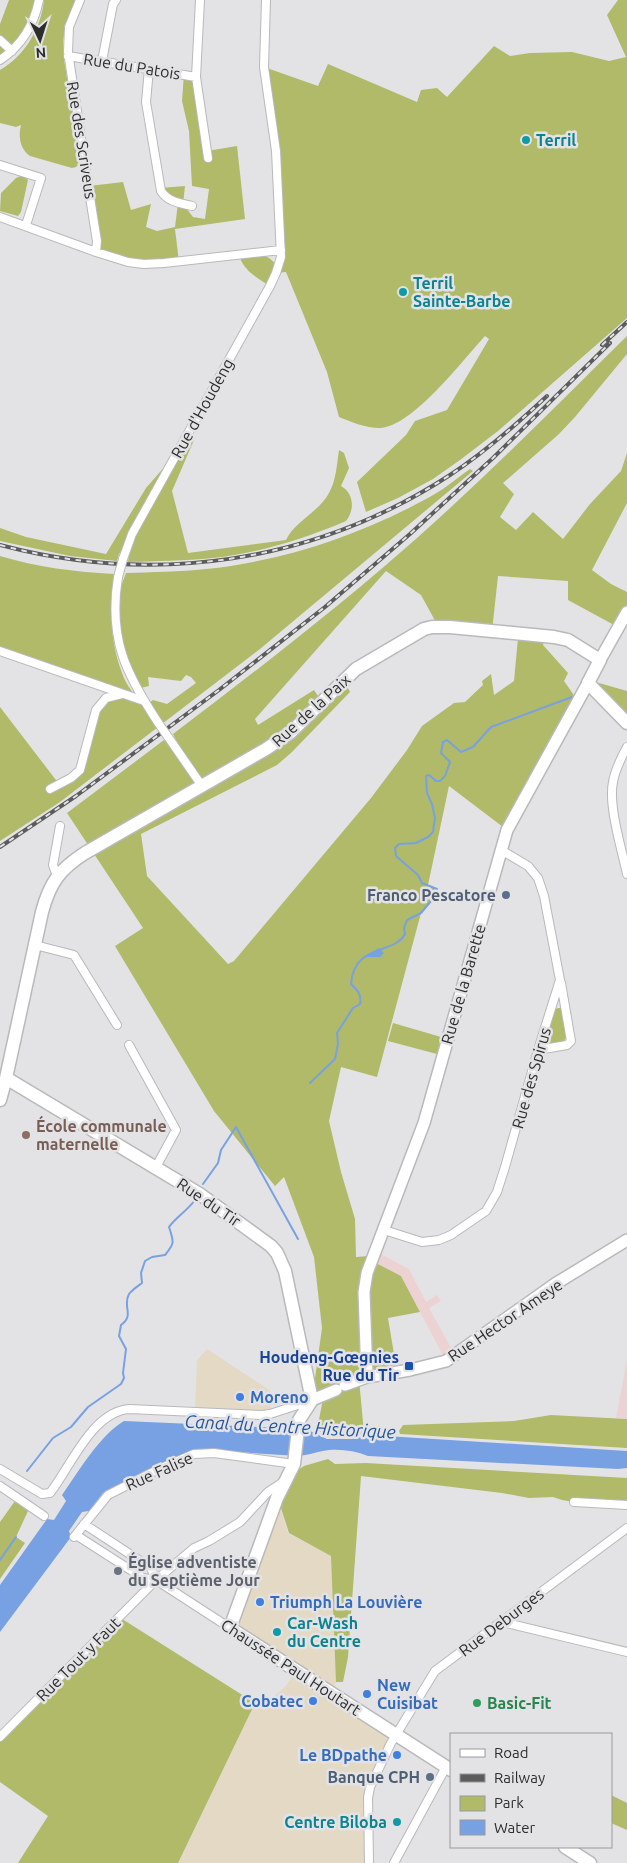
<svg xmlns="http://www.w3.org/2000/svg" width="627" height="1863" font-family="Ubuntu,sans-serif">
	<rect width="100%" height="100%" fill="#e3e3e6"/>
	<path fill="#e3d9c4" d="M 207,1349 L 271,1391 L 270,1414 L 195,1411 L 197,1360 Z
		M 277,1498 L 288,1533 L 331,1556 L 336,1665 L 336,1682 L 331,1693 L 396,1735 L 370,1787 L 369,1863 L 178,1863 L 258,1696 L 268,1701 L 285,1687 L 296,1671 L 230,1628 Z"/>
	<path fill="#edd2d3" d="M 375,1251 L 409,1269 L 426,1302 L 437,1295 L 441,1301 L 429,1308 L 455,1355 L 446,1361 L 401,1276 L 372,1261 Z
		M 627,1359 L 627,1419 L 616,1418 L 625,1371 Z"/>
	<path fill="#b0ba68" d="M 9,0 L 39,0 L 33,21 L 0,60 L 0,24 Z
		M 44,0 L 75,0 L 65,29 L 63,41 L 64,59 L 80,163 L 76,167 L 72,168 L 30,156 C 20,149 18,136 21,125 L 16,127 L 0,123 L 0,70 C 25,56 41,28 44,0 Z
		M 618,0 L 627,0 L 627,318 L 498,431 L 460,460 L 433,479 L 398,498 L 366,512 L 357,482 L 406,435 L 415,421 L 447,410 L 489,339 L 485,336 C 463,360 412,427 380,428 C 365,428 352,422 339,417 L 327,372 L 286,272 L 276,273 L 270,286 C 258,279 245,271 240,258 C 259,254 267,251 278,268 L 276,151 L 264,67 L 318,86 L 328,64 L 417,102 L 421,90 L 437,88 L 447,97 L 494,46 L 510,56 L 530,53 L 572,52 L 609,61 L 626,57 L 607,15 Z
		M 184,74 L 196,77 L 207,151 L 237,146 L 245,219 L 175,229 L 179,262 L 144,264 L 96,252 L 89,186 L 123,182 L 131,210 L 151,204 L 146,227 L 157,231 L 175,227 L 178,203 L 160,188 L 185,186 L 183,204 L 193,217 L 205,219 L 209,189 L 192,186 L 189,131 L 182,101 Z
		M 23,175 L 28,180 L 21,212 L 18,216 L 0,211 L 1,193 L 16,178 Z
		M 627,336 L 627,354 L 575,417 L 559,434 L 503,483 L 514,494 L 500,517 L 516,530 L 533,512 L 563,539 L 590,504 L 621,471 L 627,453 L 627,503 L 592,570 L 611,584 L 627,592 L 627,612 L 614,625 L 568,600 L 568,581 L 498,576 L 492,631 L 438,626 L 421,595 L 386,571 L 255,719 L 258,725 L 314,690 L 322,702 L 344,680 L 350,692 L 292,752 L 277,765 L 141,834 L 147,876 L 228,964 L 234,961 L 371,798 L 407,750 L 422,726 L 454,703 L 465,702 L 483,685 L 482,681 L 491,674 L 494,695 L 514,681 L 518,638 L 544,640 L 543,645 L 568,673 L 564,681 L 578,701 L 507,830 L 449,786 L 428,885 L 437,889 L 437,894 L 421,913 L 377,1077 L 341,1067 L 329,1121 L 341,1172 L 355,1219 L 356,1257 L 369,1256 L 372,1261 L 401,1276 L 420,1312 L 388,1318 L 397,1372 L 359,1379 L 364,1433 C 346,1438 334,1440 317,1430 L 323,1399 L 312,1400 L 322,1328 L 314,1257 L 284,1177 L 275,1186 L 214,1111 L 115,946 L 143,928 L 67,813 L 164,740 L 193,773 L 173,734 C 256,671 339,607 417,538 C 490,473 558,404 627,336 Z
		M 190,431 L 194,440 L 172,491 L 188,553 L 286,540 C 295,521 319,512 329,493 C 336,481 337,464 339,450 L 344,453 L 349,468 L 341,486 C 354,493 355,510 346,521 C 304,539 259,553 213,558 C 185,561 156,561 128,562 L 132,536 L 119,554 L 117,561 L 70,556 L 0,541 L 0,528 L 26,537 L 106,554 L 146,488 L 180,449 Z
		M 470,469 L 473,471 L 260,649 L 60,802 L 0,841 L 0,707 L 59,784 L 76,775 L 96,710 L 116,694 L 146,705 L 153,700 L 167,704 L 196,683 L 191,677 L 186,675 L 181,681 L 148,677 L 149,686 L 136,689 L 126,667 L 115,602 L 126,573 C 152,572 179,572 206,569 C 283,561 358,536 426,499 C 442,491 456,479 470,469 Z
		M 0,556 C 36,567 76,572 114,574 C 109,607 110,641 122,673 C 124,680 129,687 133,693 L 120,691 L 0,650 Z
		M 599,683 L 627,691 L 627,714 L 597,686 Z
		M 558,1008 L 562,1008 L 568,1035 L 563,1042 L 552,1044 L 546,1040 L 546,1036 L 554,1010 Z
		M 393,1023 L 441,1037 L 437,1054 L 388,1041 Z
		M 551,1415 L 627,1419 L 627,1448 L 400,1434 L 399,1431 L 403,1425 L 514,1421 Z
		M 328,1459 L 335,1464 L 366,1463 L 627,1478 L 627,1505 L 574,1502 L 562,1500 L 553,1497 L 529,1498 L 502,1493 L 361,1476 L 348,1657 L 343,1682 L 336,1682 L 331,1556 L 289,1533 L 278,1499 L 298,1470 L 304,1466 Z
		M 15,1501 L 28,1511 L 16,1537 L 25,1543 L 0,1579 L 0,1522 Z
		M 119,1617 L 255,1703 L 178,1863 L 18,1863 L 48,1816 L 0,1782 L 0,1737 Z
		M 611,1795 L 627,1803 L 627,1830 L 611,1823 Z"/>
	<path fill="#78a1e3" d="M 379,948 L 384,953 L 380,957 L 364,957 Z
		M 124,1421 L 306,1429 L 327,1439 L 352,1439 L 370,1435 L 627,1451 L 627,1468 L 618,1469 L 368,1456 C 356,1451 342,1449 329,1450 C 319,1451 310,1455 298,1456 L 205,1450 L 186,1453 L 103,1493 L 89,1511 L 82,1512 L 69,1531 L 71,1537 L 0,1632 L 0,1585 L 47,1519 L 54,1520 L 66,1501 L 62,1495 C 79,1471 99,1436 124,1421 Z"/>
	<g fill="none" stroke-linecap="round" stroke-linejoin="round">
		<path stroke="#78a1e3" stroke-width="2" d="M 310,1083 L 335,1059 L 338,1044 L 337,1033 L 353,1008 L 360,1004 C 362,994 357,990 351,984 C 354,943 394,955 405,934 L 404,928 L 407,920 L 421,913 L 437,894 L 437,889 L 422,883 L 418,875 L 396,856 L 395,848 L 399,844 L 416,843 L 428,837 L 433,832 L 435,818 L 432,804 L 427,793 L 426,776 L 429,775 L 436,781 L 440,781 L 445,776 L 450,762 L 441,753 L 443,742 L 447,740 L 461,752 L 473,747 L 491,727 L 572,697
			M 203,1184 L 218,1163 L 221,1150 L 236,1127 L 298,1239
			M 27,1471 L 53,1438 L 71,1427 L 88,1407 L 121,1384 L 124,1378 L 123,1373 L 126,1349 L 119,1336 L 121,1325 C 135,1315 122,1307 129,1294 C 132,1290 138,1286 142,1283 L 141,1273 L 145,1261 L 152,1257 L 165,1255 C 175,1243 174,1242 169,1227 C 177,1216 186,1212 195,1200
			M 0,1560 L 16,1537"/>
		<g stroke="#b9b9bc" stroke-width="10">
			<path id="street" d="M 80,0 L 69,27 L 68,52 L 92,210 L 97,241 L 96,252
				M 200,0 L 196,77 L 208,158
				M 0,40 L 12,51
				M 68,56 L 196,77
				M 0,60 C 21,46 34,25 39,0
				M 102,61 L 113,4 L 116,0
				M 149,69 L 146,102 L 161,191 C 168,202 180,203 192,206
				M 0,165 L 41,178 L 26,225
				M 0,217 L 96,252 L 128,262 L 144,264 L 164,263 L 281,250
				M 123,559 L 132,534 L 270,286 L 276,273 L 281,257 L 276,151 L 264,67 L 266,0
				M 118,577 C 108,639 126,674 159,724
				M 0,651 L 144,701
				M 173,744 L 202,786
				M 627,747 C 621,758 615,770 613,782 C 608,806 622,850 627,874
				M 50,789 L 71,778 L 80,770 L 96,710 L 106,698 L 122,694
				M 57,876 L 53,865 L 60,826
				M 35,945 L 74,955 L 117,1025
				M 129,1045 L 176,1130 L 156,1167
				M 538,1050 L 567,1045 L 571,1041 L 561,983
				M 384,1230 L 422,1242 L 439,1240 L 451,1235 L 486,1211 L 497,1192 L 505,1167 L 538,1050 L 560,980 L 544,896 L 538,878 L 528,866 L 501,850
				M 0,1469 L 42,1494 L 50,1493 C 71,1466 92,1412 129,1409 L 262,1415 L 270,1414 L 310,1401
				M 0,1486 L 44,1516
				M 574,1502 L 627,1505
				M 84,1524 L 151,1568 L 156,1580
				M 76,1535 L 143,1578 L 156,1580 L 230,1628
				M 74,1537 L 108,1495 L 157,1470 L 194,1454 L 214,1453 L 294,1464
				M 502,1622 L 627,1652
				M 0,1737 L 156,1580 L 194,1548 L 209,1541 L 240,1522 L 268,1492 L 283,1482
				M 369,1863 L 368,1798 L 370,1787 L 391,1743 L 435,1671 L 627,1528
				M 394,1863 L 446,1767"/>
		</g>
		<g stroke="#b9b9bc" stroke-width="14">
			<path id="secondary" d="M 600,660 L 627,612
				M 367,1377 L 364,1292 L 367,1273 L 424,1123 L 507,830 L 588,683
				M 345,1385 L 367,1377 L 410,1370 L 446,1361 L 555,1284 L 627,1240
				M 312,1400 L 336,1390"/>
		</g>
		<g stroke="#b9b9bc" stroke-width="15">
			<path id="primary" d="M 6,1078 L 201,1195 L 271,1246 L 277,1253 L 285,1271 L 312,1400 L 299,1420 L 294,1464 L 277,1498 L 230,1628 L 451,1770
				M 0,1100 L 6,1078 L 42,912 C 50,882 60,869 85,853 L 266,749 L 291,732 L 356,669 L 424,629 L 432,627 L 450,627 L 554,637 L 568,640 L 600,660 L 588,683 L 627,723
				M 565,1847 L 590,1863"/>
		</g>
		<use href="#street" stroke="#fff" stroke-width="8"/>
		<use href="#secondary" stroke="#fff" stroke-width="11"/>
		<use href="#primary" stroke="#fff" stroke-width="12"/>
		<g stroke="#5c5c5d" stroke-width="4">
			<path id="rail" d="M 602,345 L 627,322
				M 0,545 C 155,586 315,563 450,475 C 485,452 517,424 547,396
				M 0,847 L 76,796 L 219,690 L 325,607 L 410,534 L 493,458 L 610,343"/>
		</g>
		<use href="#rail" stroke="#e3e3e6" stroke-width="2" stroke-dasharray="5.5" stroke-linecap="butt"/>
		<g stroke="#b9b9bc" stroke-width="10" stroke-linecap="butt">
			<path id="street-bridge" d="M 118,577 L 123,559
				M 159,724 L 173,744"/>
		</g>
		<use href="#street-bridge" stroke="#fff" stroke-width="8"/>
	</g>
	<g fill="#0f9aa8" stroke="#e3e3e6" stroke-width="2">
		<circle cx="526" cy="140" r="5"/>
		<circle cx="403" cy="292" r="5"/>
		<circle cx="277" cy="1632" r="5"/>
		<circle cx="397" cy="1822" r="5"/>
	</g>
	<g fill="#5c6f8a" stroke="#e3e3e6" stroke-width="2">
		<circle cx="506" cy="895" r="5"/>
		<circle cx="430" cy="1777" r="5"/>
	</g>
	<circle fill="#8d6e63" stroke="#e3e3e6" stroke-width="2" cx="26" cy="1135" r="5"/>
	<rect fill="#1a4fb4" stroke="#e3e3e6" stroke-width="2" x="404" y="1361" width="10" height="10" rx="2.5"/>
	<g fill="#3f7fe0" stroke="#e3e3e6" stroke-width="2">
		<circle cx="240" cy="1397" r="5"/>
		<circle cx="260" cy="1602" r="5"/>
		<circle cx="367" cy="1694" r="5"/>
		<circle cx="313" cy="1701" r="5"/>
		<circle cx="397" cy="1755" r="5"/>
	</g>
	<circle fill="#6b7280" stroke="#e3e3e6" stroke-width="2" cx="118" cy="1571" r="5"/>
	<circle fill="#2e9e5b" stroke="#e3e3e6" stroke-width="2" cx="477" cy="1703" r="5"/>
	<g text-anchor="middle" stroke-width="5" stroke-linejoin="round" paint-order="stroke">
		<g font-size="16" fill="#2d2d2e" stroke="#e3e3e6">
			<text transform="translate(132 66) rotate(9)" y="6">Rue du Patois</text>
			<text transform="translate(82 140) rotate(81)" y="6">Rue des Scriveus</text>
			<text transform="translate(202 408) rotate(-61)" y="6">Rue d'Houdeng</text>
			<text transform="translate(311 710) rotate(-42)" y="6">Rue de la Paix</text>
			<text transform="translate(463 984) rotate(-74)" y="6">Rue de la Barette</text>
			<text transform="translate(531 1078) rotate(-74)" y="6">Rue des Spirus</text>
			<text transform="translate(209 1202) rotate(34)" y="6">Rue du Tir</text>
			<text transform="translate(505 1320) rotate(-34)" y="6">Rue Hector Ameye</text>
			<text transform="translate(159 1471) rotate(-24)" y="6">Rue Falise</text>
			<text transform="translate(501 1622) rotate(-37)" y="6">Rue Deburges</text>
			<text transform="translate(78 1659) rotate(-45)" y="6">Rue Tout y Faut</text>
			<text transform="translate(291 1667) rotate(33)" y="6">Chaussée Paul Houtart</text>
		</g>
		<g font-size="16" font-weight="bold" fill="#0d838f" stroke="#e3e3e6" text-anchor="start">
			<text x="536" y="146">Terril</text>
			<text x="413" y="289">Terril<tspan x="413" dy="18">Sainte-Barbe</tspan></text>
			<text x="287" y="1629">Car-Wash<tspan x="287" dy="18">du Centre</tspan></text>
			<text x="387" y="1828" text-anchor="end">Centre Biloba</text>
		</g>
		<g font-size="16" font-weight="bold" fill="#4e5e75" stroke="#e3e3e6" text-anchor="end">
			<text x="496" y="901">Franco Pescatore</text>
			<text x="420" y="1783">Banque CPH</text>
		</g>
		<g font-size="16" font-weight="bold" fill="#785e54" stroke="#e3e3e6" text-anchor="start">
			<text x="36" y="1132">École communale<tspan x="36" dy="18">maternelle</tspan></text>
		</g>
		<g font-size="16" font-weight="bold" fill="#164399" stroke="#e3e3e6" text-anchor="end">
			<text x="399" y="1363">Houdeng-Gœgnies<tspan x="399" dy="18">Rue du Tir</tspan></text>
		</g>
		<g font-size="16" font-weight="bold" fill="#366cbe" stroke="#e3e3e6" text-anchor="start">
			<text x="250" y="1403">Moreno</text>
			<text x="270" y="1608">Triumph La Louvière</text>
			<text x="377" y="1691">New<tspan x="377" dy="18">Cuisibat</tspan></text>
			<text x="303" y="1707" text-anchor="end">Cobatec</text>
			<text x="387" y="1761" text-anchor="end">Le BDpathe</text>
		</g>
		<g font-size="16" font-weight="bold" fill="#5b616d" stroke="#e3e3e6" text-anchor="start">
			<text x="128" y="1568">Église adventiste<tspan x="128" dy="18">du Septième Jour</tspan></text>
		</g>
		<g font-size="16" font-weight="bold" fill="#27864d" stroke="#e3e3e6" text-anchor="start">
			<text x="487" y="1709">Basic-Fit</text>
		</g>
		<g font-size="18" font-style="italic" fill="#2354a1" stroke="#e3e3e6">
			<text transform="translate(290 1427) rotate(3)" y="6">Canal du Centre Historique</text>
		</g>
	</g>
	<rect x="450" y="1733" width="162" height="115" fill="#e3e3e6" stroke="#9a9a9c"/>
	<rect x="460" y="1749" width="25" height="8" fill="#ffffff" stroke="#9a9a9c"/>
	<text x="494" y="1758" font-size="15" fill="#2d2d2e">Road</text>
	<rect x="460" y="1774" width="25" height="8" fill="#5c5c5d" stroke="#9a9a9c"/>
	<text x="494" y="1783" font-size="15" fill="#2d2d2e">Railway</text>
	<rect x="460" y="1796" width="25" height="15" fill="#b0ba68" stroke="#9a9a9c"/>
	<text x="494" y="1808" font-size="15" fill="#2d2d2e">Park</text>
	<rect x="460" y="1820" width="25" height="15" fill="#78a1e3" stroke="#9a9a9c"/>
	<text x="494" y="1833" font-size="15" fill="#2d2d2e">Water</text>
	<g transform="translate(40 40) rotate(176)" stroke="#e3e3e6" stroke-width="4" paint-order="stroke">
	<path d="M0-4L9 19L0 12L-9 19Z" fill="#2d2d2e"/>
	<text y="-8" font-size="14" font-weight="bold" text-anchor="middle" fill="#2d2d2e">N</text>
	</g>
</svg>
